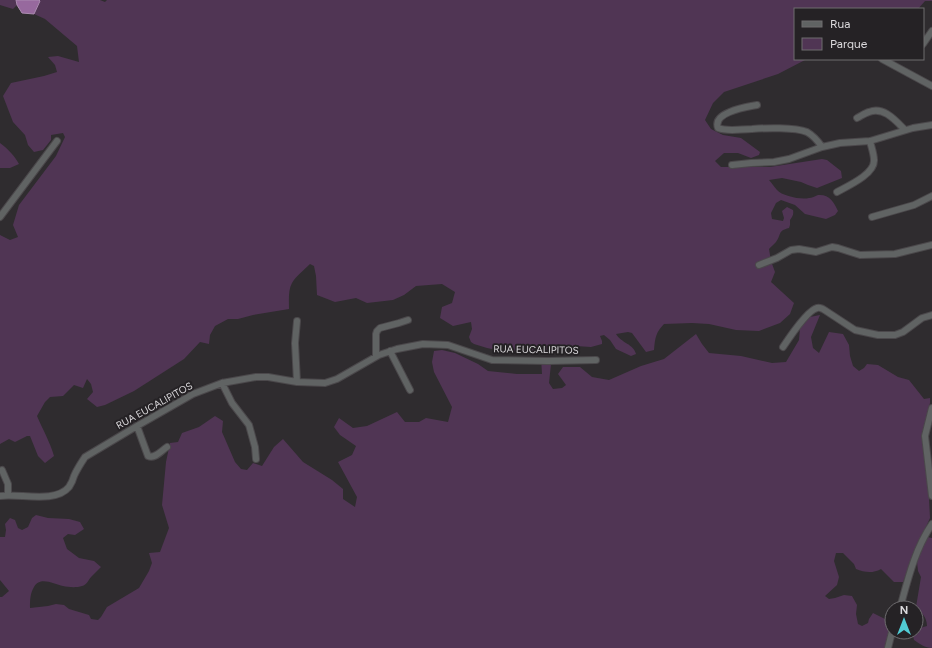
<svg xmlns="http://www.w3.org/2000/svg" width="932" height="648" font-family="Figtree,sans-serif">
	<rect width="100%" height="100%" fill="#2f2c2f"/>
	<path fill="#503554" d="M 0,0 L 16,0 L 17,5 L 13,9 L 0,5 Z
		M 39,0 L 100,0 L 105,2 L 107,0 L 932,0 L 932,1 L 925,1 L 918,9 L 795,9 L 795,59 L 818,59 L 805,60 L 778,74 L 724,92 L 713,103 L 705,120 L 711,129 L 723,135 L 741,138 L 760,152 L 759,155 L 751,158 L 738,153 L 724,153 L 715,161 L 721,167 L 770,167 L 822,159 L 827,160 L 841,171 L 842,178 L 817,188 L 808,185 L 801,182 L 782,178 L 769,180 C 772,183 774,187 777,190 C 782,196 801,200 809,198 C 812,198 815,196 818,195 C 829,194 834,202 838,211 L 835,215 L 826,219 L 805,214 L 795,205 L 781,200 L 776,203 L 771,213 L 772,219 L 783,221 L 784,218 L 782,211 L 787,207 L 793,210 C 794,215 792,217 790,220 L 790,225 L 789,228 C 777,231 782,234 776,242 C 774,244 771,247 769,249 L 771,261 L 775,272 L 771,282 L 794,303 L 790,314 L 780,323 L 759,331 L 736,330 L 709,324 L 692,323 L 664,324 C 656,332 655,338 654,350 L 646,352 L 632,333 L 628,332 L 616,334 C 621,343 634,344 636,354 L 631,356 L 616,349 L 610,340 L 604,335 L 600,336 L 602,341 L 602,344 L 591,347 L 576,346 L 564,350 L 539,350 L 523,352 L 507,352 L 487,348 L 474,344 L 471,342 L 469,337 L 472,329 L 471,322 L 453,326 L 440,318 L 442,307 L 452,303 L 455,292 L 442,284 L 416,286 L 404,295 L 393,300 L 367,303 L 356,298 L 335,302 L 317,295 L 316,276 L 314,266 L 310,264 C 305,269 295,277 292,283 C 288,290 289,301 289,309 L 253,315 L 238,319 L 228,319 L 215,326 L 210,335 L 209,344 L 200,342 L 184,359 L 134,391 L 105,405 L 97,407 L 87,399 L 93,392 L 91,384 L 87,379 L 83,388 L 74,385 L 63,396 L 50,397 L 45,402 L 37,416 C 43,430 50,442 54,456 L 45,463 L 38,456 L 30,436 L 27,436 L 15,442 L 9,439 L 0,444 L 0,235 L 10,240 L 18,237 L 13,225 L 19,205 L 56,156 L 65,137 L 63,133 L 51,135 L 51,140 L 43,150 L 34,152 L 28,145 L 25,135 L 13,122 L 3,96 L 11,83 L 44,76 L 57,72 L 55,65 L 48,57 L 58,56 L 79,62 L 77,46 L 45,19 L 34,14 L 40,1 Z
		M 0,143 C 8,149 14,155 19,164 L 10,168 L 0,168 Z
		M 820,315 L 811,337 L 813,348 L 819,353 L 829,332 L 843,334 L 849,345 L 850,356 L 853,366 L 859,371 L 864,368 L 867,364 L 878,365 L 898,377 L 909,380 L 924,399 L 930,398 L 930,403 L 926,418 L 923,437 L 928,478 L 930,518 L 918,544 L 903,582 L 894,582 L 881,569 C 872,574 864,572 856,569 L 854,564 L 843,553 L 836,553 L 834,561 L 839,577 L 837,585 L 825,596 L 829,599 L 835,598 L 844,595 L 852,596 L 857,605 L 856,614 L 858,624 L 862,626 L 868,623 L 869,619 L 873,613 L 891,622 L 885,648 L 0,648 L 0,597 L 2,597 L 9,591 L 0,580 L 0,537 L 5,537 L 6,530 L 5,524 L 10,518 L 15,520 L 18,528 L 22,530 L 28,527 L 32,518 L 36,515 L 48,518 L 69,519 L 80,522 L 84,529 L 75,535 L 68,534 L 63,538 L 67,549 L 79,558 L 94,561 L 101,567 C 98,570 95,573 92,576 C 88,580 87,585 82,586 C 76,588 68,587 63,586 C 54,584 40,576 34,587 C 30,594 30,600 30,608 L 48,606 L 56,604 L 64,605 L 69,609 L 89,615 L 91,619 L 98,620 L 101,617 L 107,607 L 139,588 L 149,571 L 152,563 L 149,553 L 160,552 L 169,528 L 162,505 L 166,462 L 170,443 L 178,442 L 182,433 L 199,427 L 215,416 L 223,421 L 222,432 L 235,462 L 241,469 L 247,470 L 253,463 L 262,466 L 274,447 L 283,439 L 303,462 L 332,480 L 343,489 L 343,499 L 355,507 L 357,497 L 338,462 L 352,455 L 356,446 L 340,435 L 334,427 L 339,418 L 353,428 L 367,426 L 397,412 L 405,422 L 419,422 L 426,418 L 448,422 L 452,407 L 434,372 L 432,362 L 434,351 L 442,350 L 455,353 L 478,364 L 488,371 L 517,374 L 542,374 L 541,358 L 550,357 L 551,364 L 549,383 L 553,389 L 562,388 L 566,385 L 558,374 L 563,367 L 580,367 L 592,377 L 609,380 L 641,366 L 664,359 L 696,334 L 702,344 L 709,353 L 741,356 L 772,363 L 786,362 L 799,340 L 800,328 L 810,317 Z
		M 927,537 L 932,538 L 932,648 C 925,648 920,644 914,640 L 913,636 L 920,628 L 927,626 C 927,617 921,612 916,607 L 921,577 L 918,571 L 917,562 Z"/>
	<path fill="#97699e" stroke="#ac8bb1" d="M 16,0 L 39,0 L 40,1 L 34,14 L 22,13 L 17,5 Z"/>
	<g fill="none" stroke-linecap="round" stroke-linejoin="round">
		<g stroke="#4b484b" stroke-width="8">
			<path id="minor" d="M 923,44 L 932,31
				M 882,59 L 932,86
				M 757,105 C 747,107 712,112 718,128 C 728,132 741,129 752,129 C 765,128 795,127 807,132 C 814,136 818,141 822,147
				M 857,118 C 861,116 865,113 869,112 C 884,106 896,121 905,130
				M 732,165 L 751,163 L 774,162 L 789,159 L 822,147 L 840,143 L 870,141 L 913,128 L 932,125
				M 837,192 C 848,186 875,174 874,160 C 874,154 871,146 870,141
				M 0,217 L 57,141
				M 872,217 L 914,205 L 932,196
				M 759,265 L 777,258 L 791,250 L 799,249 L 816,252 L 832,247 L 838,248 L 860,255 L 895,254 L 932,245
				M 783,347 C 789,338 808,310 817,308 C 819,307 820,308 823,309 L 855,330 L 878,335 L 895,335 L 903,332 L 922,318 L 932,315
				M 390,351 L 410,390
				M 376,356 L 376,334 L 377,331 L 380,328 L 399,323 L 408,320
				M 297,382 L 295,343 L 297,321
				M 222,383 L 232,403 L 249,425 L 255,447 L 256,459
				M 932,408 L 925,436 L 932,496
				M 137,426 L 148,456 C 155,459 161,451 167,447
				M 2,470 L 8,484 L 8,494
				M 0,496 C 19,493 55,504 69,487 C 71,484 73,480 74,476 C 77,469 81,463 85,457 L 137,426 L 193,394 L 222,383 L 256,377 L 268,377 L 297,382 L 325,383 L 337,379 L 379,355 L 397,349 L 423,344 L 448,345 L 492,360 L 548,361 L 596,360
				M 900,608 C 908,579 915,549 932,524
				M 888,648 L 892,632"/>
		</g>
		<use href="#minor" stroke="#606363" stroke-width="6"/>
	</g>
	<g text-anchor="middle" stroke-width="4" stroke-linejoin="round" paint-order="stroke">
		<g font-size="10" fill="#dcdadd" stroke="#252225">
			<text transform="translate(536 349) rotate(1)" y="4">RUA EUCALIPITOS</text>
			<text transform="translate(154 405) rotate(-29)" y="4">RUA EUCALIPITOS</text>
		</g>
	</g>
	<rect x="794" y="8" width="130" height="52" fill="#252225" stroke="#6e6c6f"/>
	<rect x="802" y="21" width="20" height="6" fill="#606363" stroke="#6e6c6f"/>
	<text x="830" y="28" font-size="12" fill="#dcdadd">Rua</text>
	<rect x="802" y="38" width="20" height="12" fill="#503554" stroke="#6e6c6f"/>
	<text x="830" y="48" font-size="12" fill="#dcdadd">Parque</text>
	<g transform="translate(904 620)"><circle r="19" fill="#252225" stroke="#6e6c6f"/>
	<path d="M0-3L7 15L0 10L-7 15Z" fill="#51ccd4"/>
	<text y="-6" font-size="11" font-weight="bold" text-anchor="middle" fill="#dcdadd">N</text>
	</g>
</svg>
